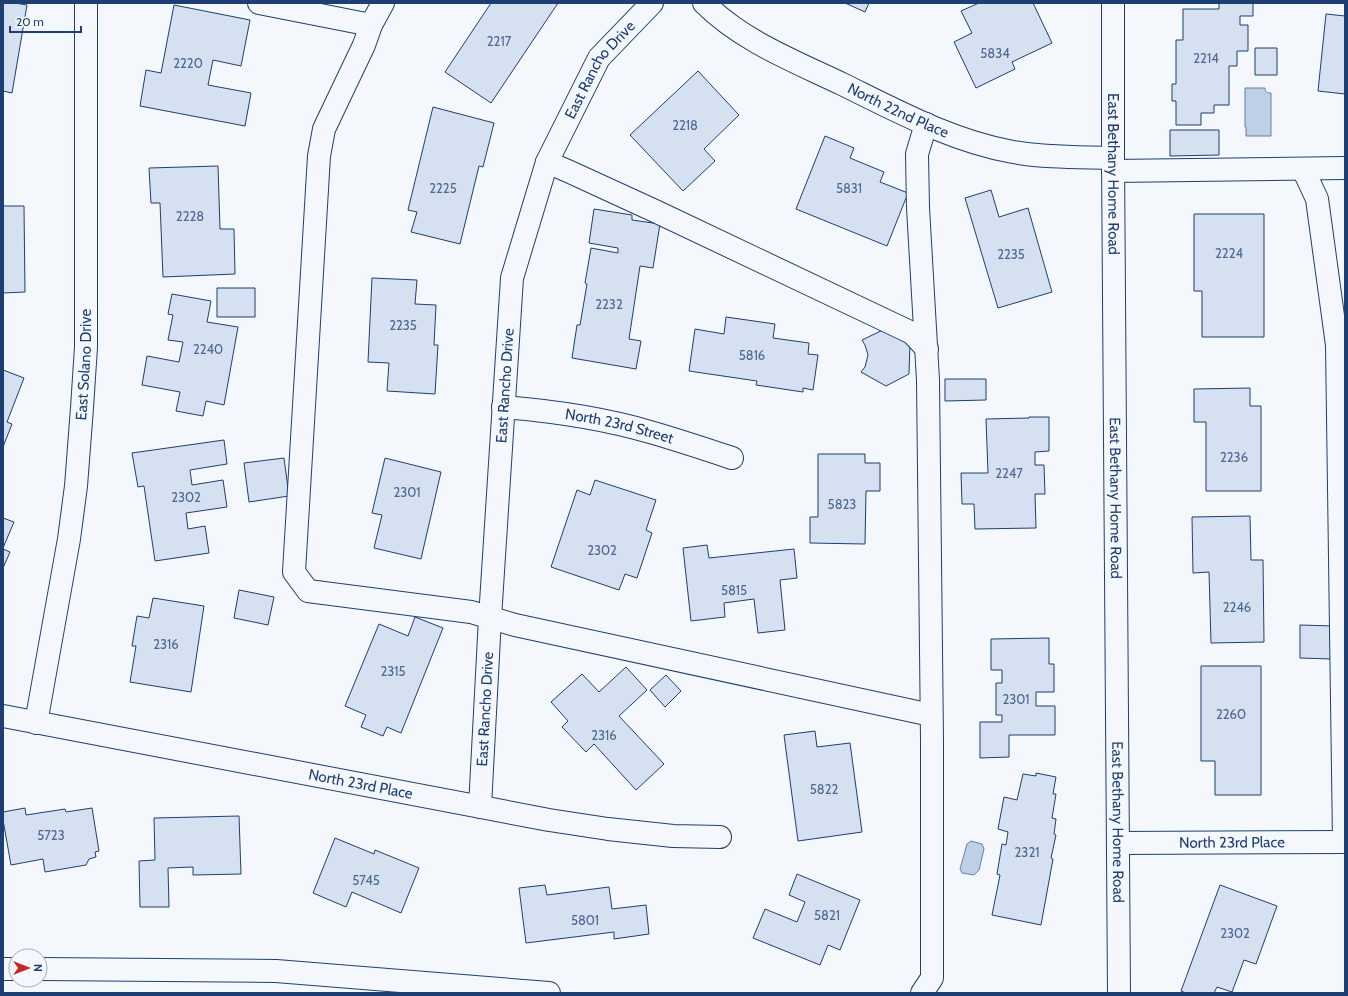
<svg xmlns="http://www.w3.org/2000/svg" width="1348" height="996" font-family="Cabin,sans-serif">
	<rect width="100%" height="100%" fill="#f4f7fb"/>
	<path fill="#bed0e5" stroke="#687fa3" d="M 1245,88 L 1265,88 C 1265,92 1267,93 1271,93 L 1271,136 L 1246,136 L 1246,127 L 1245,127 Z
		M 971,841 L 982,844 L 984,849 L 979,870 L 974,875 L 962,873 L 960,869 L 967,844 Z"/>
	<path fill="#d5e0f0" stroke="#1d3f73" d="M 3,3 L 15,3 L 27,5 L 12,93 L 3,91 Z
		M 491,3 L 558,3 L 491,103 L 445,72 Z
		M 845,3 L 869,3 L 865,12 Z
		M 979,3 L 1033,3 L 1052,43 L 1012,62 L 1015,69 L 976,88 L 954,42 L 972,33 L 961,11 Z
		M 1219,3 L 1253,3 L 1253,16 L 1240,16 L 1240,25 L 1248,25 L 1248,51 L 1237,51 L 1237,66 L 1229,66 L 1229,105 L 1214,105 L 1214,113 L 1201,113 L 1201,125 L 1176,125 L 1176,101 L 1172,101 L 1172,84 L 1176,84 L 1176,40 L 1183,40 L 1183,9 L 1219,9 Z
		M 174,5 L 250,20 L 241,66 L 213,60 L 208,85 L 251,93 L 245,126 L 140,106 L 146,70 L 161,73 Z
		M 1326,14 L 1345,16 L 1345,94 L 1318,91 Z
		M 1255,48 L 1277,48 L 1277,75 L 1255,75 Z
		M 698,71 L 739,115 L 704,149 L 715,161 L 683,191 L 630,135 Z
		M 433,107 L 494,123 L 483,167 L 479,166 L 460,244 L 411,232 L 417,212 L 408,210 Z
		M 1170,130 L 1219,130 L 1219,155 L 1170,156 Z
		M 825,136 L 854,148 L 850,158 L 884,172 L 880,182 L 908,193 L 887,246 L 796,209 Z
		M 218,166 L 220,229 L 234,229 L 235,274 L 163,277 L 160,203 L 151,203 L 149,168 Z
		M 991,190 L 999,217 L 1028,208 L 1052,292 L 998,308 L 965,198 Z
		M 3,206 L 24,206 L 25,292 L 3,293 Z
		M 594,209 L 632,215 L 632,220 L 660,224 L 653,268 L 640,266 L 629,339 L 641,341 L 636,369 L 572,358 L 577,325 L 580,325 L 587,284 L 585,283 L 591,248 L 618,253 L 618,248 L 589,243 Z
		M 1194,214 L 1264,214 L 1264,337 L 1202,337 L 1202,291 L 1194,291 Z
		M 372,278 L 417,280 L 415,304 L 436,305 L 434,345 L 438,345 L 435,394 L 387,391 L 389,363 L 368,362 Z
		M 217,288 L 255,288 L 255,317 L 217,317 Z
		M 172,294 L 211,301 L 207,322 L 238,327 L 224,405 L 206,401 L 203,416 L 176,411 L 180,392 L 142,385 L 147,356 L 179,362 L 183,342 L 168,340 L 173,315 L 168,314 Z
		M 726,317 L 775,324 L 773,338 L 809,343 L 808,354 L 818,355 L 813,390 L 803,388 L 803,392 L 756,385 L 757,381 L 689,371 L 695,329 L 724,334 Z
		M 885,329 L 910,343 L 909,374 L 886,386 L 861,372 L 865,367 L 868,355 L 865,345 L 862,340 Z
		M 3,370 L 24,378 L 7,422 L 12,424 L 3,447 Z
		M 945,379 L 986,379 L 986,400 L 945,401 Z
		M 1250,388 L 1250,406 L 1261,406 L 1261,491 L 1206,491 L 1206,422 L 1194,422 L 1194,389 Z
		M 1029,417 L 1049,417 L 1049,451 L 1035,452 L 1035,465 L 1044,465 L 1045,494 L 1035,494 L 1036,528 L 975,529 L 974,504 L 962,504 L 961,473 L 988,473 L 986,419 L 1029,418 Z
		M 224,440 L 227,464 L 190,470 L 192,485 L 223,480 L 227,507 L 186,513 L 188,529 L 205,526 L 209,553 L 155,561 L 144,486 L 138,487 L 132,453 Z
		M 818,454 L 865,454 L 865,463 L 880,463 L 880,491 L 866,491 L 865,544 L 810,543 L 810,517 L 818,517 Z
		M 284,458 L 289,496 L 249,502 L 244,463 Z
		M 385,458 L 441,472 L 421,559 L 374,548 L 382,515 L 372,513 Z
		M 595,480 L 656,500 L 646,530 L 652,533 L 637,578 L 625,574 L 619,590 L 551,567 L 577,490 L 590,495 Z
		M 1250,516 L 1251,560 L 1263,560 L 1264,642 L 1211,643 L 1209,572 L 1193,573 L 1192,517 Z
		M 3,518 L 14,522 L 3,548 Z
		M 707,545 L 709,558 L 794,549 L 797,578 L 780,580 L 785,630 L 758,633 L 754,599 L 724,603 L 725,617 L 691,621 L 683,548 Z
		M 3,549 L 10,552 L 3,568 Z
		M 239,590 L 274,597 L 268,625 L 234,618 Z
		M 153,598 L 204,606 L 191,692 L 130,682 L 136,646 L 132,646 L 137,616 L 149,618 Z
		M 415,617 L 443,628 L 401,733 L 387,727 L 383,736 L 361,727 L 366,715 L 345,706 L 379,624 L 408,636 Z
		M 1300,625 L 1333,626 L 1332,659 L 1300,658 Z
		M 1049,638 L 1049,664 L 1054,664 L 1054,692 L 1036,692 L 1036,706 L 1055,706 L 1055,735 L 1009,735 L 1009,757 L 980,758 L 980,722 L 1002,722 L 1002,715 L 996,715 L 996,683 L 1002,683 L 1002,670 L 991,670 L 991,639 Z
		M 1201,666 L 1261,666 L 1261,795 L 1215,795 L 1215,761 L 1201,761 Z
		M 626,667 L 647,690 L 619,716 L 664,764 L 636,790 L 594,744 L 586,752 L 562,727 L 568,721 L 551,702 L 582,674 L 599,692 Z
		M 666,675 L 681,691 L 665,707 L 650,690 Z
		M 815,731 L 817,747 L 850,743 L 862,832 L 798,841 L 784,735 Z
		M 1036,773 L 1056,777 L 1053,794 L 1056,794 L 1052,818 L 1056,819 L 1054,834 L 1056,835 L 1051,858 L 1053,859 L 1041,925 L 992,915 L 1000,875 L 997,874 L 1002,844 L 1006,845 L 1008,832 L 998,829 L 1004,797 L 1017,800 L 1023,774 L 1036,776 Z
		M 25,808 L 26,815 L 65,809 L 66,812 L 92,808 L 99,851 L 95,852 L 96,857 L 89,859 L 86,865 L 45,872 L 43,859 L 11,865 L 3,820 L 3,812 Z
		M 239,816 L 241,874 L 193,875 L 193,867 L 168,868 L 169,907 L 140,907 L 139,861 L 155,860 L 154,818 Z
		M 335,838 L 374,854 L 375,850 L 419,868 L 401,913 L 352,892 L 346,907 L 313,893 Z
		M 797,874 L 860,900 L 840,950 L 828,945 L 820,965 L 753,938 L 765,909 L 797,922 L 805,902 L 789,895 Z
		M 545,885 L 547,895 L 609,887 L 612,909 L 646,905 L 649,934 L 614,939 L 614,932 L 526,943 L 519,888 Z
		M 1220,885 L 1277,906 L 1256,964 L 1244,960 L 1232,992 L 1217,987 L 1214,993 L 1186,993 L 1181,991 Z"/>
	<g fill="none" stroke-linecap="round" stroke-linejoin="round">
		<g stroke="#1d3f73" stroke-width="24">
			<g id="minor">
				<path d="M 259,3 L 371,25"/>
				<path d="M 383,3 L 371,25 L 364,45 L 324,129 L 319,156 L 294,572 L 308,591 L 471,612 L 515,625 L 931,715"/>
				<path id="s1" d="M 704,3 C 742,41 794,61 842,84 C 897,111 952,141 1013,152 C 1046,158 1080,157 1113,158"/>
				<path id="s2" d="M 1113,3 L 1113,158 L 1119,993"/>
				<path d="M 547,162 L 570,172 L 655,211 L 912,333 L 927,349"/>
				<path d="M 1303,169 L 1317,199 L 1337,345 L 1344,842"/>
				<path d="M 1113,171 L 1345,168"/>
				<path id="s3" d="M 503,407 C 553,411 602,418 650,432 C 678,440 705,449 732,458"/>
				<path id="s4" d="M 3,716 L 549,820 L 608,829 L 673,836 L 720,837"/>
				<path id="s5" d="M 36,723 L 69,539 L 76,486 L 82,408 L 86,347 L 86,3"/>
				<path id="s6" d="M 480,807 L 490,618 L 512,278 L 547,162 L 599,58 L 652,3"/>
				<path id="s7" d="M 1118,843 L 1345,842"/>
				<path d="M 3,969 L 16,969"/>
				<path d="M 40,969 L 276,971 L 549,993"/>
				<path d="M 922,993 L 932,978 L 932,740 L 928,380 L 918,208 L 917,154 L 926,124"/>
			</g>
		</g>
		<use href="#minor" stroke="#f4f7fb" stroke-width="22"/>
	</g>
	<g text-anchor="middle" stroke-width="3" stroke-linejoin="round" paint-order="stroke">
		<g font-size="13" fill="#4b6792">
			<text x="499" y="46">2217</text>
			<text x="995" y="58">5834</text>
			<text x="1206" y="63">2214</text>
			<text x="188" y="68">2220</text>
			<text x="685" y="130">2218</text>
			<text x="443" y="193">2225</text>
			<text x="849" y="193">5831</text>
			<text x="190" y="221">2228</text>
			<text x="1229" y="258">2224</text>
			<text x="1011" y="259">2235</text>
			<text x="609" y="309">2232</text>
			<text x="403" y="330">2235</text>
			<text x="208" y="354">2240</text>
			<text x="752" y="360">5816</text>
			<text x="1234" y="462">2236</text>
			<text x="1009" y="478">2247</text>
			<text x="407" y="497">2301</text>
			<text x="186" y="502">2302</text>
			<text x="842" y="509">5823</text>
			<text x="602" y="555">2302</text>
			<text x="734" y="595">5815</text>
			<text x="1237" y="612">2246</text>
			<text x="166" y="649">2316</text>
			<text x="393" y="676">2315</text>
			<text x="1016" y="704">2301</text>
			<text x="1231" y="719">2260</text>
			<text x="604" y="740">2316</text>
			<text x="824" y="794">5822</text>
			<text x="51" y="840">5723</text>
			<text x="1027" y="857">2321</text>
			<text x="366" y="885">5745</text>
			<text x="827" y="920">5821</text>
			<text x="585" y="925">5801</text>
			<text x="1235" y="938">2302</text>
		</g>
		<g font-size="15" fill="#1d3f73" stroke="#f4f7fb">
			<text dy="5" stroke="none"><textPath href="#s6" startOffset="758">East Rancho Drive</textPath></text>
			<text dy="5" stroke="none"><textPath href="#s1" startOffset="223">North 22nd Place</textPath></text>
			<text dy="5" stroke="none"><textPath href="#s2" startOffset="171">East Bethany Home Road</textPath></text>
			<text dy="5" stroke="none"><textPath href="#s5" startOffset="362">East Solano Drive</textPath></text>
			<text dy="5" stroke="none"><textPath href="#s6" startOffset="422">East Rancho Drive</textPath></text>
			<text dy="5" stroke="none"><textPath href="#s3" startOffset="118">North 23rd Street</textPath></text>
			<text dy="5" stroke="none"><textPath href="#s2" startOffset="495">East Bethany Home Road</textPath></text>
			<text dy="5" stroke="none"><textPath href="#s6" startOffset="98">East Rancho Drive</textPath></text>
			<text dy="5" stroke="none"><textPath href="#s4" startOffset="364">North 23rd Place</textPath></text>
			<text dy="5" stroke="none"><textPath href="#s2" startOffset="819">East Bethany Home Road</textPath></text>
			<text dy="5" stroke="none"><textPath href="#s7" startOffset="114">North 23rd Place</textPath></text>
		</g>
	</g>
	<rect width="1348" height="996" fill="none" stroke="#1d3f73" stroke-width="8"/>
	<g transform="translate(28 968) rotate(90)"><circle r="19" fill="#f4f7fb" stroke="#9eadc5"/>
	<path d="M0-3L7 15L0 10L-7 15Z" fill="#c62828"/>
	<text y="-6" font-size="11" font-weight="bold" text-anchor="middle" fill="#1d3f73">N</text>
	</g>
	<path d="M10 26v6h71v-6" fill="none" stroke="#1d3f73" stroke-width="2"/>
	<text x="16" y="26" font-size="12" fill="#1d3f73" stroke="#f4f7fb" stroke-width="3" paint-order="stroke">20 m</text>
</svg>
